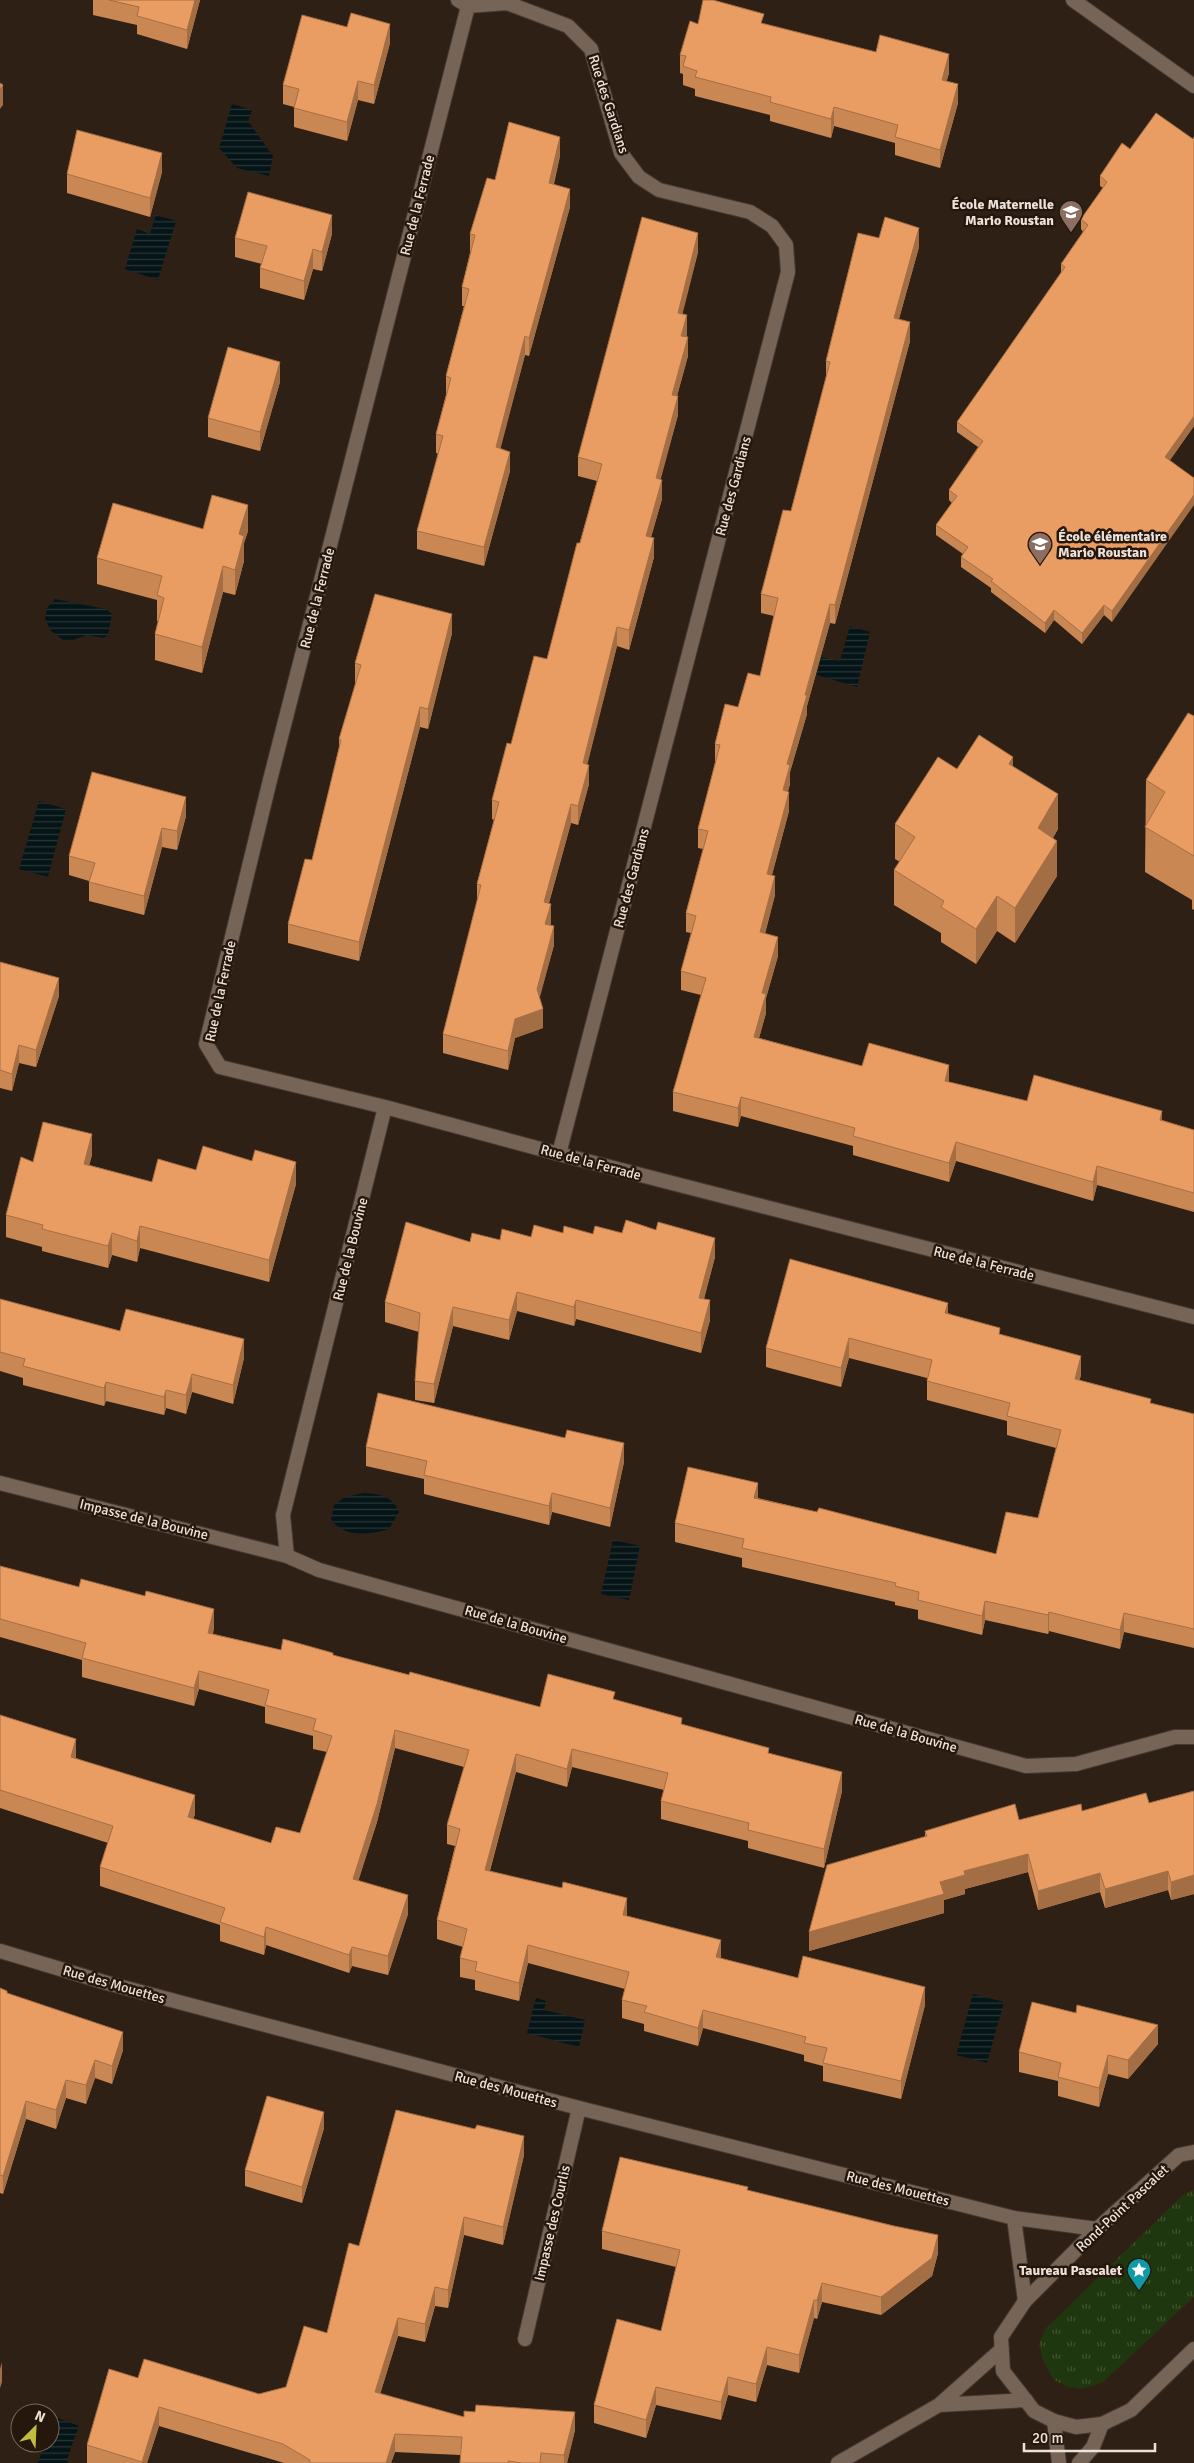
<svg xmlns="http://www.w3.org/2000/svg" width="1194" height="2463" font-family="Signika,sans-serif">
	<defs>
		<pattern id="grass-tufts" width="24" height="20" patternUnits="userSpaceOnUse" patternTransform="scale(1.25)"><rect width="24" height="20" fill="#1f370e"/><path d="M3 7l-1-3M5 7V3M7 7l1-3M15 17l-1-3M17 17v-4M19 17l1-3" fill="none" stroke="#405430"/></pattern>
		<pattern id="water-rules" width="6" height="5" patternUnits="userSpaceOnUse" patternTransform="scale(1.25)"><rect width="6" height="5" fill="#041417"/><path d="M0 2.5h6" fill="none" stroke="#293638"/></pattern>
	</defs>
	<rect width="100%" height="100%" fill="#2f2015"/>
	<path fill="url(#grass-tufts)" d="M 1194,2190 L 1194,2297 L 1103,2382 L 1082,2389 L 1068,2387 L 1054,2380 L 1043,2361 L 1039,2344 L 1046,2328 L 1183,2195 Z"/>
	<path fill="url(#water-rules)" d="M 232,104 L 252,110 L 248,121 L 273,156 L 269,176 L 237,168 L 219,148 Z
		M 156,215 L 176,221 L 158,280 L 125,269 L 137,229 L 150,234 Z
		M 55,599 L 106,609 L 112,614 L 108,635 L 103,638 L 87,635 L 73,640 L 63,640 L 51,631 L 45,619 L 47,608 Z
		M 850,626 L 870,632 L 857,687 L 817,675 L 821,657 L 840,661 Z
		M 39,801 L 66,809 L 48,877 L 19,869 Z
		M 364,1493 C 380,1494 392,1495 399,1512 L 389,1529 C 370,1535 343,1538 331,1519 L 334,1505 L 345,1497 Z
		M 613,1540 L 640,1546 L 629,1600 L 601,1594 Z
		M 973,1994 L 1004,2002 L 987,2063 L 956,2055 Z
		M 536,1998 L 546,2001 L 544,2010 L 585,2020 L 579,2047 L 527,2033 Z
		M 53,2416 L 79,2426 L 67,2459 L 68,2463 L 38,2463 L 44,2443 L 50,2443 L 50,2425 Z"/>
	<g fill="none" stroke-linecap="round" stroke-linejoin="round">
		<g stroke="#463932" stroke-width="16">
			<path id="minor" d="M 458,0 L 468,6 L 270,780 L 206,1044 L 220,1067 L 385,1107 L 559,1154 L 1194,1317
				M 1073,0 L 1194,86
				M 468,6 L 507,3 L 568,26 L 591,49 L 621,153 L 639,177 L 659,190 L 750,212 L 772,226 L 786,245 L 788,272 L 559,1154
				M 385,1107 L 283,1515 L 287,1556 L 319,1570 L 1026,1766 L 1076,1764 L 1175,1737 L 1194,1737
				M 0,1483 L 287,1556
				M 0,1951 L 107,1983 L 579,2108 L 1014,2218 L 1097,2229
				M 1014,2218 L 1025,2301
				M 525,2339 L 579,2108
				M 1054,2421 L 1059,2463
				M 1079,2463 L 1093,2447 L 1102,2424"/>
		</g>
		<g stroke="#463932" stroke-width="16">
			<path id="tertiary" d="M 1194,2152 L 1179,2155 L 1097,2229 L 1025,2301 L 1001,2337 L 1003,2371 L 1034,2411 L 1054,2421 L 1076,2427 L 1102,2424 L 1131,2410 L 1194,2349
				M 939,2405 L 1026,2400
				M 838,2463 L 939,2405 L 1002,2349"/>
		</g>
		<use href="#minor" stroke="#766457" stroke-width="14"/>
		<use href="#tertiary" stroke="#766457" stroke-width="14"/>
	</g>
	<path fill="#c98754" d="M 93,0 L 200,0 L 187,49 L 137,34 L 137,25 L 93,15 Z
		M 698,24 L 764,24 L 949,73 L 946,82 L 958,103 L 940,168 L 895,155 L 895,143 L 834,126 L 831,138 L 770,121 L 770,115 L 695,96 L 695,89 L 683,85 L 683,74 L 680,73 L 680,55 Z
		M 390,43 L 374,104 L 358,100 L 347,141 L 294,127 L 294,107 L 283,104 L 283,85 Z
		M 1194,137 L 1194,426 L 1170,460 L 1112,622 L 1104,615 L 1082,644 L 1054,620 L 1045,633 L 991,592 L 991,588 L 961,567 L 961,557 L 963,554 L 936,535 L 936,525 L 952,503 L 949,500 L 949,490 L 978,447 L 957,432 L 957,422 L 1061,274 L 1061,264 L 1083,232 L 1081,229 L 1081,219 L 1103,188 L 1100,186 L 1100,176 L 1130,149 L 1193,139 Z
		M 560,156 L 554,184 L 570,207 L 529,356 L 525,355 L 500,448 L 510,471 L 484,566 L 417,549 L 417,531 L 439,454 L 436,453 L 436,434 L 446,395 L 446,376 L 464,306 L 462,306 L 462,287 L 470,253 L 470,234 L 495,180 Z
		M 162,172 L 150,217 L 67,193 L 67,174 Z
		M 332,234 L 322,271 L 313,269 L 304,300 L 260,288 L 260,268 L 262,264 L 235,257 L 235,238 Z
		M 919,247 L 899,319 L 910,341 L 835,624 L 830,623 L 807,706 L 807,714 L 790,772 L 790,784 L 788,791 L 789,811 L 772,875 L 775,895 L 765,934 L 778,956 L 766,998 L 766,1013 L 759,1038 L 862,1066 L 949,1082 L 1027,1101 L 1162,1120 L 1194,1130 L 1194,1212 L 1097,1185 L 1093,1201 L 956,1161 L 949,1182 L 853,1155 L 853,1146 L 741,1116 L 738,1127 L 673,1111 L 673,1092 L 701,995 L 681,990 L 681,971 L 691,933 L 686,932 L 686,913 L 703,849 L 698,848 L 698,829 L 715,763 L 715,744 L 738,707 L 760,676 L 774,616 L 761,613 L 761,594 L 791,511 L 826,378 L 826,361 Z
		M 698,252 L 682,314 L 687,334 L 686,337 L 688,356 L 677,396 L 678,415 L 660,479 L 662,499 L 651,537 L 654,557 L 629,650 L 617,646 L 587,764 L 589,784 L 578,825 L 571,823 L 549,903 L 551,923 L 550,925 L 554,945 L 539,998 L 543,1028 L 515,1038 L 508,1070 L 443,1053 L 443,1034 L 477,902 L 477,884 L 494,820 L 492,819 L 492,800 L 511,744 L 547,659 L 597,481 L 578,476 L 578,457 Z
		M 280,382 L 260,451 L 208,437 L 208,418 Z
		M 203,529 L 248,531 L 244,543 L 244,561 L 235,595 L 223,592 L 202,673 L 155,660 L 155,634 L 158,621 L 157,621 L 157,600 L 97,584 L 97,558 Z
		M 452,633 L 428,729 L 420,727 L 359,961 L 288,943 L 288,924 L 312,860 L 339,749 L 339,739 L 356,683 L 355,683 L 355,663 Z
		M 1194,716 L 1194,910 L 1192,909 L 1192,900 L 1145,872 L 1146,780 Z
		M 1013,767 L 1058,829 L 1053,838 L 1057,876 L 1015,943 L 997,931 L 976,964 L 941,942 L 941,933 L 894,905 L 894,870 L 900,862 L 895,859 L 895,824 L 957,769 Z
		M 186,816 L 177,850 L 162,847 L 144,915 L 89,901 L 89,881 L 69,875 L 69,856 Z
		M 0,962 L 59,996 L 36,1067 L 19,1063 L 12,1091 L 0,1088 Z
		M 92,1155 L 89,1165 L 152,1182 L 196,1170 L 296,1184 L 269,1282 L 140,1248 L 137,1262 L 112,1255 L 108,1268 L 42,1251 L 42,1247 L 6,1237 L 6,1215 L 33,1162 Z
		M 563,1233 L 593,1234 L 715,1257 L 704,1299 L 710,1320 L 701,1353 L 576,1319 L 574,1326 L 517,1311 L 509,1340 L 453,1326 L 434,1403 L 415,1400 L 415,1381 L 419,1332 L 385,1322 L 385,1302 L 470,1242 L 531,1237 Z
		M 0,1299 L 120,1331 L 244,1358 L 233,1404 L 192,1392 L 186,1414 L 166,1408 L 164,1415 L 106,1401 L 104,1406 L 23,1385 L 23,1378 L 0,1371 Z
		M 948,1313 L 1000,1335 L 1081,1375 L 1079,1381 L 1151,1403 L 1194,1414 L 1194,1648 L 1124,1632 L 1120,1649 L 1049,1631 L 1048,1634 L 985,1620 L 982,1635 L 918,1619 L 918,1610 L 895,1605 L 895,1602 L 742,1567 L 742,1558 L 675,1542 L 675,1523 L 758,1498 L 996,1554 L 1038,1518 L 1056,1448 L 1007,1435 L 1007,1421 L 927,1400 L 927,1378 L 849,1358 L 841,1387 L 766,1367 L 766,1348 Z
		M 366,1447 L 624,1462 L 610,1527 L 552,1512 L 549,1525 L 424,1494 L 424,1479 L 366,1466 Z
		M 0,1566 L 214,1627 L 213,1634 L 281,1650 L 333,1656 L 540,1707 L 615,1700 L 682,1724 L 769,1753 L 842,1791 L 824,1868 L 748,1848 L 748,1841 L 661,1819 L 661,1801 L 664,1790 L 572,1767 L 567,1787 L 516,1772 L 490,1871 L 627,1916 L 721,1959 L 798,1978 L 925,2005 L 901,2099 L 823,2081 L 823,2066 L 804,2061 L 804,2055 L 703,2028 L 698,2046 L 644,2031 L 644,2024 L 622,2018 L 622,2000 L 625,1989 L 528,1963 L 519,2001 L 475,1990 L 475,1980 L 460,1977 L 460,1958 L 463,1947 L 437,1939 L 437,1920 L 455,1846 L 447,1844 L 447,1825 L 464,1767 L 395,1748 L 377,1822 L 358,1881 L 408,1914 L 388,1975 L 352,1966 L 349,1973 L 266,1945 L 264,1955 L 220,1941 L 220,1925 L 100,1886 L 100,1867 L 108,1843 L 0,1808 L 0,1715 L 76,1758 L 195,1814 L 193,1819 L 271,1843 L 300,1833 L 327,1752 L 313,1749 L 313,1736 L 265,1723 L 265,1707 L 199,1689 L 194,1706 L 82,1677 L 82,1660 L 0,1637 Z
		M 1194,1791 L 1194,1894 L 1171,1900 L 1168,1890 L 1105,1908 L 1100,1892 L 1038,1910 L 1028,1872 L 965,1889 L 965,1894 L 944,1900 L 944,1913 L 809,1951 L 925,1837 L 925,1831 L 1019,1820 L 1082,1811 L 1149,1803 Z
		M 0,1988 L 7,1993 L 123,2050 L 112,2084 L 95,2078 L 86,2104 L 66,2098 L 56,2129 L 26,2119 L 3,2194 L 0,2193 Z
		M 1158,2044 L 1128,2079 L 1108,2074 L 1099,2107 L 1058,2096 L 1058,2081 L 1019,2072 L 1019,2052 Z
		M 324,2128 L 302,2203 L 245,2186 L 245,2170 Z
		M 524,2155 L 503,2245 L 464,2235 L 448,2308 L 435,2306 L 425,2342 L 398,2336 L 380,2394 L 464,2417 L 575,2430 L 567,2463 L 460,2463 L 460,2455 L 395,2452 L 391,2463 L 284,2463 L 159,2426 L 147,2463 L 87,2463 L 87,2445 L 138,2378 L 259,2394 L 286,2387 L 327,2333 L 359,2246 Z
		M 748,2190 L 938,2253 L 932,2276 L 881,2315 L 822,2302 L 817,2319 L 814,2318 L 799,2373 L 767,2365 L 756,2402 L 728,2395 L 721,2420 L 656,2405 L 646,2438 L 594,2423 L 594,2405 L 661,2331 L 676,2267 L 602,2249 L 602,2231 Z"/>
	<path fill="#a46e45" d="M 195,0 L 200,0 L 187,49 L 187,30 Z
		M 390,24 L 390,43 L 374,104 L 374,85 Z
		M 949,54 L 949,73 L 942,99 L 942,80 Z
		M 358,81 L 358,100 L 347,141 L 347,122 Z
		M 958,84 L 958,103 L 940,168 L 940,150 Z
		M 3,85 L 3,105 L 0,109 L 0,90 Z
		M 834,107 L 834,126 L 831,138 L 831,119 Z
		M 560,137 L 560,156 L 549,202 L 549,183 Z
		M 162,153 L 162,172 L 150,217 L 150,198 Z
		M 570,189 L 570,207 L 529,356 L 529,338 Z
		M 332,215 L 332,234 L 322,271 L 322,252 Z
		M 919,228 L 919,247 L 894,337 L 894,318 Z
		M 698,233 L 698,252 L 678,332 L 678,313 Z
		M 313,249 L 313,269 L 304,300 L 304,281 Z
		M 687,315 L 687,334 L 681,355 L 681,336 Z
		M 910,322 L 910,341 L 835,624 L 835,605 Z
		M 525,336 L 525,355 L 496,466 L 496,447 Z
		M 688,337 L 688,356 L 672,414 L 672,395 Z
		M 280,362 L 280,382 L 260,451 L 260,432 Z
		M 678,396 L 678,415 L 656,497 L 656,478 Z
		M 1194,416 L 1194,426 L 1165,467 L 1165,457 Z
		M 510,452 L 510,471 L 484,566 L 484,547 Z
		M 662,480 L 662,499 L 646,555 L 646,536 Z
		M 1194,495 L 1194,505 L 1112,622 L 1112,611 Z
		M 248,505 L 248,531 L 244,543 L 244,561 L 235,595 L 235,570 L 239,534 Z
		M 654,538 L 654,557 L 629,650 L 629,630 Z
		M 223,566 L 223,592 L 202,673 L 202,647 Z
		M 830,604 L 830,623 L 807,706 L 807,714 L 790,772 L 790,784 L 783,809 L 783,790 L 787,764 Z
		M 1104,605 L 1104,615 L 1082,644 L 1082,633 Z
		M 1054,610 L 1054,620 L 1045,633 L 1045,623 Z
		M 452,614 L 452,633 L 428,729 L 428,709 Z
		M 617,627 L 617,646 L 583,782 L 583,763 Z
		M 420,707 L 420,727 L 359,961 L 359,942 Z
		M 1013,757 L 1013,792 L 1009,764 Z
		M 589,765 L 589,784 L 578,825 L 578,806 Z
		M 789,792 L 789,811 L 767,893 L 767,874 Z
		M 1058,794 L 1058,829 L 1038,863 L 1038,828 Z
		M 186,797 L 186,816 L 177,850 L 177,831 Z
		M 571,804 L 571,823 L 544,921 L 544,902 Z
		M 162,828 L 162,847 L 144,915 L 144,896 Z
		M 1057,841 L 1057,876 L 1015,943 L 1015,908 Z
		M 775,876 L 775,895 L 760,951 L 760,932 Z
		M 997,896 L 997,931 L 976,964 L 976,929 Z
		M 551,904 L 551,923 L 545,943 L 545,924 Z
		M 554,926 L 554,945 L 537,1008 L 537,989 Z
		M 778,937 L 778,956 L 766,998 L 766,1013 L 754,1056 L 754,1037 L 762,993 Z
		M 59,978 L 59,996 L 36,1067 L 36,1050 Z
		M 543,1009 L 543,1028 L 515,1038 L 508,1070 L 508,1051 L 515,1019 Z
		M 19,1045 L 19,1063 L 12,1091 L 12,1074 Z
		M 949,1065 L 949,1084 L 945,1081 Z
		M 741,1097 L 741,1116 L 738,1127 L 738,1108 Z
		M 1162,1111 L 1162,1130 L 1160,1120 Z
		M 92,1134 L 92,1155 L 84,1185 L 84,1164 Z
		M 956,1142 L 956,1161 L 949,1182 L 949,1163 Z
		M 296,1162 L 296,1184 L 269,1282 L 269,1260 Z
		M 1097,1166 L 1097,1185 L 1093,1201 L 1093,1182 Z
		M 140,1226 L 140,1248 L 137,1262 L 137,1241 Z
		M 112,1233 L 112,1255 L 108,1268 L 108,1246 Z
		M 715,1238 L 715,1257 L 699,1317 L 699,1298 Z
		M 517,1292 L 517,1311 L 509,1340 L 509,1320 Z
		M 576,1300 L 576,1319 L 574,1326 L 574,1307 Z
		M 710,1300 L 710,1320 L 701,1353 L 701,1333 Z
		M 948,1303 L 948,1322 L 945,1313 Z
		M 453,1307 L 453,1326 L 434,1403 L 434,1384 Z
		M 849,1338 L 849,1358 L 841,1387 L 841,1368 Z
		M 244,1339 L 244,1358 L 233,1404 L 233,1385 Z
		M 1081,1356 L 1081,1375 L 1075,1398 L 1075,1379 Z
		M 192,1374 L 192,1392 L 186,1414 L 186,1395 Z
		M 106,1382 L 106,1401 L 104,1406 L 104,1388 Z
		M 166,1390 L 166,1408 L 164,1415 L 164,1397 Z
		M 624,1443 L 624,1462 L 610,1527 L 610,1508 Z
		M 758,1483 L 758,1502 L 754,1498 Z
		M 552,1493 L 552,1512 L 549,1525 L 549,1506 Z
		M 985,1601 L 985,1620 L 982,1635 L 982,1616 Z
		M 214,1609 L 214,1627 L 208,1651 L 208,1633 Z
		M 1049,1612 L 1049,1631 L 1048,1634 L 1048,1615 Z
		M 1124,1613 L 1124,1632 L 1120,1649 L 1120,1630 Z
		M 199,1671 L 199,1689 L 194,1706 L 194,1688 Z
		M 395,1730 L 395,1748 L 377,1822 L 353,1898 L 353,1879 Z
		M 76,1739 L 76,1758 L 71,1775 L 71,1757 Z
		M 572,1749 L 572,1767 L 567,1787 L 567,1769 Z
		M 516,1754 L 516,1772 L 485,1888 L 485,1870 Z
		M 842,1772 L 842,1791 L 824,1868 L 824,1849 Z
		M 195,1795 L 195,1814 L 188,1836 L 188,1817 Z
		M 1028,1854 L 1028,1872 L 965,1889 L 965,1894 L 944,1900 L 944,1913 L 809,1951 L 809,1932 L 940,1882 L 964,1871 Z
		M 1168,1871 L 1168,1890 L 1105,1908 L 1105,1889 Z
		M 1100,1873 L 1100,1892 L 1038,1910 L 1038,1891 Z
		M 1194,1875 L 1194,1894 L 1171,1900 L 1171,1882 Z
		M 408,1895 L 408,1914 L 388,1975 L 388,1956 Z
		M 627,1898 L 627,1916 L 623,1915 Z
		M 266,1927 L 266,1945 L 264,1955 L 264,1937 Z
		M 721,1940 L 721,1958 L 716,1976 L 716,1957 Z
		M 528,1945 L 528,1963 L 519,2001 L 519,1983 Z
		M 352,1947 L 352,1966 L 349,1973 L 349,1955 Z
		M 925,1987 L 925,2005 L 901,2099 L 901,2081 Z
		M 703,2010 L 703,2028 L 698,2046 L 698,2028 Z
		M 1158,2025 L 1158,2044 L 1128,2079 L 1128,2060 Z
		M 123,2032 L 123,2050 L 112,2084 L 112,2066 Z
		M 1108,2055 L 1108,2074 L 1099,2107 L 1099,2088 Z
		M 95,2060 L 95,2078 L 86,2104 L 86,2085 Z
		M 66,2080 L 66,2098 L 56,2129 L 56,2110 Z
		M 26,2101 L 26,2119 L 3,2194 L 3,2176 Z
		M 324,2112 L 324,2128 L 302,2203 L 302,2187 Z
		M 524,2136 L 524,2155 L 503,2245 L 503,2227 Z
		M 464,2217 L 464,2235 L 448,2308 L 448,2290 Z
		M 938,2235 L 938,2253 L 932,2276 L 881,2315 L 881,2297 Z
		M 822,2283 L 822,2302 L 817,2319 L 817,2300 Z
		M 435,2287 L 435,2306 L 425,2342 L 425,2324 Z
		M 814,2300 L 814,2318 L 799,2373 L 799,2355 Z
		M 398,2318 L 398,2336 L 375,2411 L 375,2392 Z
		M 767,2347 L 767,2365 L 756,2402 L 756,2384 Z
		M 2,2362 L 2,2382 L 0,2388 L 0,2369 Z
		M 728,2377 L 728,2395 L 721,2420 L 721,2402 Z
		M 656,2387 L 656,2405 L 646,2438 L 646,2420 Z
		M 159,2407 L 159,2426 L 147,2463 L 142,2463 Z
		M 575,2412 L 575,2430 L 567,2463 L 564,2463 L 564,2455 Z
		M 395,2434 L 395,2452 L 391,2463 L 386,2463 Z"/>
	<path fill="#ea9d62" stroke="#a46e45" d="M 109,0 L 195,0 L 187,30 L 137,16 L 139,7 Z
		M 703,0 L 713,0 L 764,14 L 761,23 L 876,52 L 880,35 L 949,54 L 942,80 L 958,84 L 940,150 L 895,137 L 898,125 L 834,107 L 831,119 L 770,102 L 771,97 L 695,77 L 697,71 L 683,66 L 686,56 L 680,55 L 690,21 L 698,24 Z
		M 351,13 L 390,24 L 374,85 L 358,81 L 347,122 L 294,108 L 299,89 L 283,85 L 302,15 L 347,27 Z
		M 0,83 L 3,85 L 0,90 Z
		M 1156,113 L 1193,139 L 1194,137 L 1194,416 L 1165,457 L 1194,478 L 1194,495 L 1112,611 L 1104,605 L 1082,633 L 1054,610 L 1045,623 L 991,581 L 993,579 L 961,557 L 968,547 L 936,525 L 957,496 L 949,490 L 983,441 L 957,422 L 1065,267 L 1061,264 L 1088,225 L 1081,219 L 1107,182 L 1100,176 L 1122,143 L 1130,149 Z
		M 509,122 L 560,137 L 549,183 L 570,189 L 529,338 L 525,336 L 496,447 L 510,452 L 484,547 L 417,531 L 443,436 L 436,434 L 451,378 L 446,376 L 469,289 L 462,287 L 475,235 L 470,234 L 487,178 L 495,180 Z
		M 77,130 L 162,153 L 150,198 L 67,174 Z
		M 248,192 L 332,215 L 322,252 L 313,249 L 304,281 L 260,268 L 267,246 L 235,238 Z
		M 642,217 L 698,233 L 678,313 L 687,315 L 681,336 L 688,337 L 672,395 L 678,396 L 656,478 L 662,480 L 646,536 L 654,538 L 629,630 L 617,627 L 583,763 L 589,765 L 578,806 L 571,804 L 544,902 L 551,904 L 545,924 L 554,926 L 537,989 L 543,1009 L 515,1019 L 508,1051 L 443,1034 L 481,885 L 477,884 L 499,802 L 492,800 L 507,743 L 511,744 L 534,656 L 547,659 L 577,543 L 580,543 L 602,464 L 578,457 Z
		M 885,217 L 919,228 L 894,318 L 910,322 L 835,605 L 830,604 L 805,695 L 807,695 L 787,764 L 790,765 L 783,790 L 789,792 L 767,874 L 775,876 L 760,932 L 778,937 L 762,993 L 766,994 L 754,1037 L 862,1066 L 869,1043 L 949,1065 L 945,1081 L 1027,1101 L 1034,1075 L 1162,1111 L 1160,1120 L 1194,1130 L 1194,1193 L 1097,1166 L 1093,1182 L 956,1142 L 949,1163 L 853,1136 L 855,1128 L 741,1097 L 738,1108 L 673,1092 L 706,978 L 681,971 L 696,916 L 686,913 L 708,831 L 698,829 L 720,745 L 715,744 L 725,704 L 738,707 L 748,673 L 760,676 L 778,598 L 761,594 L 783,510 L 791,511 L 830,362 L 826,361 L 858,233 L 879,238 Z
		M 228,347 L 280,362 L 260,432 L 208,418 Z
		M 212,495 L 248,505 L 239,534 L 244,536 L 235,570 L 223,566 L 202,647 L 155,634 L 164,598 L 157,595 L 162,576 L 97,558 L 113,503 L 203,529 Z
		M 375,594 L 452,614 L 428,709 L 420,707 L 359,942 L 288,924 L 305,859 L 312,860 L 341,740 L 339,739 L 361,665 L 355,663 Z
		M 1188,713 L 1194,716 L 1194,856 L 1145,827 L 1165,792 L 1146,780 Z
		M 979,735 L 1013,757 L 1009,764 L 1058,794 L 1038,828 L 1057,841 L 1015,908 L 997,896 L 976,929 L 941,907 L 944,901 L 894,870 L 915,837 L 895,824 L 938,757 L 957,769 Z
		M 92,772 L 186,797 L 177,831 L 162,828 L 144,896 L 89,882 L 95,863 L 69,856 Z
		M 0,962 L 59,978 L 36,1050 L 19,1045 L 12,1074 L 0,1070 Z
		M 43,1122 L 92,1134 L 84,1164 L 152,1182 L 158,1159 L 196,1170 L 203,1146 L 252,1161 L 255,1150 L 296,1162 L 269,1260 L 140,1226 L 137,1241 L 112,1233 L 108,1246 L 42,1229 L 43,1225 L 6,1215 L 21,1157 L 33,1162 Z
		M 626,1220 L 656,1230 L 658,1222 L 715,1238 L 699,1298 L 710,1300 L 701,1333 L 576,1300 L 574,1307 L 517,1292 L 509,1320 L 453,1307 L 434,1384 L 415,1381 L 420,1313 L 385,1302 L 406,1222 L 470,1242 L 472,1233 L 500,1240 L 502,1229 L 531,1237 L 534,1225 L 563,1233 L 564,1226 L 593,1234 L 595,1226 L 622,1233 Z
		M 790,1259 L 948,1303 L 945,1313 L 1000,1328 L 999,1334 L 1081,1356 L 1075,1379 L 1151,1399 L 1150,1403 L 1194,1414 L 1194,1629 L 1124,1613 L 1120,1630 L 1049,1612 L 1048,1615 L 985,1601 L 982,1616 L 918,1600 L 919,1592 L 895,1586 L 896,1583 L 742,1548 L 744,1539 L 675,1523 L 688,1467 L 758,1483 L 754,1498 L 817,1512 L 819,1508 L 996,1554 L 1006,1512 L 1038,1518 L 1061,1430 L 1007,1416 L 1010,1403 L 927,1381 L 932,1360 L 849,1338 L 841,1368 L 766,1348 Z
		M 0,1299 L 120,1331 L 126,1309 L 244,1339 L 233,1385 L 192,1374 L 186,1395 L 166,1390 L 164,1397 L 106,1382 L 104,1388 L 23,1366 L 25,1359 L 0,1352 Z
		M 378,1393 L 565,1438 L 567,1430 L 624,1443 L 610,1508 L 552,1493 L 549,1506 L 424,1475 L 427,1461 L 366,1447 Z
		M 0,1566 L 79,1587 L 81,1579 L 145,1596 L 146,1591 L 214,1609 L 208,1633 L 281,1650 L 283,1639 L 333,1653 L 333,1655 L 409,1675 L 410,1672 L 540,1707 L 548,1674 L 615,1692 L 613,1699 L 682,1718 L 681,1724 L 769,1748 L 768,1753 L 842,1772 L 824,1849 L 748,1830 L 749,1823 L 661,1801 L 668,1773 L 572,1749 L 567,1769 L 516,1754 L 485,1870 L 562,1888 L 563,1882 L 627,1898 L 623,1915 L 721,1940 L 716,1957 L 798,1978 L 803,1956 L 925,1987 L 901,2081 L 823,2063 L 827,2048 L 804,2043 L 806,2037 L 703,2010 L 698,2028 L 644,2012 L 647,2006 L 622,2000 L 629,1972 L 528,1945 L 519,1983 L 475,1971 L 477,1962 L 460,1958 L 467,1929 L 437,1920 L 460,1829 L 447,1825 L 469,1750 L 395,1730 L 377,1804 L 353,1879 L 408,1895 L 388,1956 L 352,1947 L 349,1955 L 266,1927 L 264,1937 L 220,1922 L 225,1908 L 100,1867 L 113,1826 L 0,1790 L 0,1715 L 76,1739 L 71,1757 L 195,1795 L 188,1817 L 271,1843 L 276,1827 L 300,1833 L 332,1736 L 313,1730 L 316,1719 L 265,1705 L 269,1690 L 199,1671 L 194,1688 L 82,1658 L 86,1643 L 0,1619 Z
		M 1194,1791 L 1194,1875 L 1171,1882 L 1168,1871 L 1105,1889 L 1100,1873 L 1038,1891 L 1028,1854 L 964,1871 L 965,1875 L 940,1882 L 944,1894 L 809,1932 L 827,1865 L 927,1836 L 925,1831 L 1015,1804 L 1019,1820 L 1081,1804 L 1082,1811 L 1146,1793 L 1149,1803 Z
		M 0,1988 L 7,1991 L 7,1993 L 123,2032 L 112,2066 L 95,2060 L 86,2085 L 66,2080 L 56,2110 L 26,2101 L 3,2176 L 0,2175 Z
		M 1032,2002 L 1076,2013 L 1077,2005 L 1158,2025 L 1128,2060 L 1108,2055 L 1099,2088 L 1058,2077 L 1061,2063 L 1019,2052 Z
		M 267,2096 L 324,2112 L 302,2187 L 245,2170 Z
		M 396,2110 L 475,2129 L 477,2125 L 524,2136 L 503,2227 L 464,2217 L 448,2290 L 435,2287 L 425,2324 L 398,2318 L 375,2392 L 464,2417 L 464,2411 L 475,2412 L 476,2405 L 575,2412 L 564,2455 L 541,2453 L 540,2463 L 522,2463 L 508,2461 L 508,2463 L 460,2463 L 462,2437 L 395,2434 L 386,2463 L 310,2463 L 310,2460 L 283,2444 L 159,2407 L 142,2462 L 87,2445 L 109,2369 L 138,2378 L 144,2359 L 259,2394 L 286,2387 L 304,2326 L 327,2333 L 349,2243 L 359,2246 Z
		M 620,2157 L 748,2187 L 747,2190 L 894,2226 L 938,2235 L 932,2258 L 881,2297 L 822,2283 L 817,2300 L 814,2300 L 799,2355 L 767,2347 L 756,2384 L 728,2377 L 721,2402 L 656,2387 L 646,2420 L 594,2405 L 617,2319 L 661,2331 L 680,2250 L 602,2231 Z"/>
	<defs>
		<g id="school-pin" transform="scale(1.25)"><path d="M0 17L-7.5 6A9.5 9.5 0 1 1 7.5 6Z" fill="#8d6e63" stroke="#25170c"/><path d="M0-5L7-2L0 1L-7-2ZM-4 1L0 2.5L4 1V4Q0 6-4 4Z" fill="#fff"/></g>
		<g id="sight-pin" transform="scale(1.25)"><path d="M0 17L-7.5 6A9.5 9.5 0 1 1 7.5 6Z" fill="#0f9aa8" stroke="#25170c"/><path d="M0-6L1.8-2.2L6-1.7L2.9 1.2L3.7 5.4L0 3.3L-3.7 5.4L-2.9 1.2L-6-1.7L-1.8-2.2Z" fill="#fff"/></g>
	</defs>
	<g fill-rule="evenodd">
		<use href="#school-pin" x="1071" y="212"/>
		<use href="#school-pin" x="1040" y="544"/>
		<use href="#sight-pin" x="1139" y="2270"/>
	</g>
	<g text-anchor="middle" stroke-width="5" stroke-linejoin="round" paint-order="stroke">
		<g font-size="14" fill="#ede2da" stroke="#25170c">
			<text transform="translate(609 104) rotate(72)" y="5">Rue des Gardians</text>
			<text transform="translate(417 205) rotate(-76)" y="5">Rue de la Ferrade</text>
			<text transform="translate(733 486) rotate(-75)" y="5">Rue des Gardians</text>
			<text transform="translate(317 598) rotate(-76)" y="5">Rue de la Ferrade</text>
			<text transform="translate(631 878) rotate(-75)" y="5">Rue des Gardians</text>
			<text transform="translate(220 991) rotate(-78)" y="5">Rue de la Ferrade</text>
			<text transform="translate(591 1162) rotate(15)" y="5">Rue de la Ferrade</text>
			<text transform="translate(350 1249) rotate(-76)" y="5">Rue de la Bouvine</text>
			<text transform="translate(984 1263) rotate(14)" y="5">Rue de la Ferrade</text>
			<text transform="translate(144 1519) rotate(14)" y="5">Impasse de la Bouvine</text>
			<text transform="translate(516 1624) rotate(16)" y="5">Rue de la Bouvine</text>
			<text transform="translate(906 1733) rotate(16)" y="5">Rue de la Bouvine</text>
			<text transform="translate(114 1984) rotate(16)" y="5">Rue des Mouettes</text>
			<text transform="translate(506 2089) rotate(15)" y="5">Rue des Mouettes</text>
			<text transform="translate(898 2188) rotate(14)" y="5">Rue des Mouettes</text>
			<text transform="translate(1122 2208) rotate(-43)" y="5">Rond-Point Pascalet</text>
			<text transform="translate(552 2223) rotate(-77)" y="5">Impasse des Courlis</text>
		</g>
		<g font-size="14" font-weight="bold" fill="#ede2da" stroke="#25170c" text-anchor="end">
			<text x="1054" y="209">École Maternelle<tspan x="1054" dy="16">Mario Roustan</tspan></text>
			<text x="1058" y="541" text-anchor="start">École élémentaire<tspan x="1058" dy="16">Mario Roustan</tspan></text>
			<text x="1122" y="2275">Taureau Pascalet</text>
		</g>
	</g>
	<g transform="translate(35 2428) rotate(24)"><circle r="24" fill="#25170c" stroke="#75685e"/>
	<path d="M0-4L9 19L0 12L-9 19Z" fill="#c2bd3f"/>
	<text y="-8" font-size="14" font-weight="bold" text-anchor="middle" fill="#ede2da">N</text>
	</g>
	<path d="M1024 2443v8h131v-8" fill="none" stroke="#ede2da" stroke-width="2.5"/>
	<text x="1032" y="2443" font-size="15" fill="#ede2da" stroke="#25170c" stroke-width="4" paint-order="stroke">20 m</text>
</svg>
